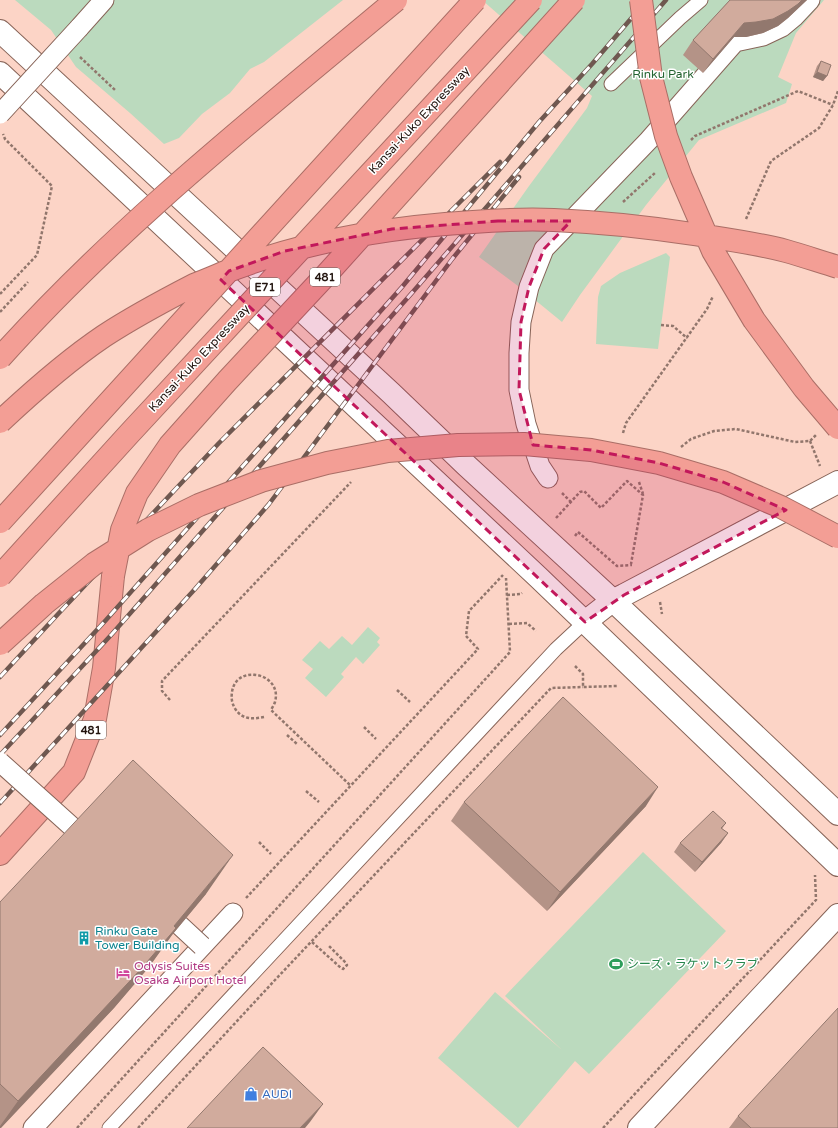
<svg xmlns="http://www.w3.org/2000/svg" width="838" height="1128" font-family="'Varela Round','Noto Sans JP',sans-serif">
	<rect width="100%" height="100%" fill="#fcd4c6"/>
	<path fill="#bbdabe" d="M 15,0 L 343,0 L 264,62 L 250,69 L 230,93 L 202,114 L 179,138 L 164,144 L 130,113 L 76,67 L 51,30 Z
		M 482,0 L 824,0 L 796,33 L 778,77 L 792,84 L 786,103 L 699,140 L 646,205 L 580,295 L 562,322 L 518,286 L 479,257 L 529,186 L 587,108 L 592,96 Z
		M 666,253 L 670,257 L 658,349 L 596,344 L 598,297 L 601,286 L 620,273 Z
		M 368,627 L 380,638 L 377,642 L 380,645 L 363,664 L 356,657 L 341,674 L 344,677 L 326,697 L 305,678 L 313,669 L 302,660 L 320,641 L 329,649 L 342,636 L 352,645 Z
		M 643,852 L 726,931 L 589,1074 L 575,1061 L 518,1128 L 438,1058 L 495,992 L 562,1050 L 505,996 Z"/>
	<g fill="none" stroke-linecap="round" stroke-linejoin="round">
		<g stroke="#876458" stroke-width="15">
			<path id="service" d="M 611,84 L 680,18 L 701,0
				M 109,1128 L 556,649 L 585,622"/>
		</g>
		<g stroke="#876458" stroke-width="21">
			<path id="pedestrian" d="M 79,28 L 104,0
				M 548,478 L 540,466 L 526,424 L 519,390 L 519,353 L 521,322 L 529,287 L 544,249 L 649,140 L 735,42 L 763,36 L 782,27 L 794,17 L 810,0
				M 33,1128 L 233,913"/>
		</g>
		<g stroke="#876458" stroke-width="24">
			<path id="minor" d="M 585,622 L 612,601 L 624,595 L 838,482"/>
		</g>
		<g stroke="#876458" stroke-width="24">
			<path id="tertiary" d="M 0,31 L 391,393 L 466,465 L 607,595 L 838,814
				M 0,73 L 538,577 L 838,865
				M 639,1128 L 838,915"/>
		</g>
		<g stroke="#aa6e66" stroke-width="24">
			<path id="motorway" d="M 0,854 L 74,772 L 95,719 L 104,668 L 113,576"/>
		</g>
		<path stroke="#91766c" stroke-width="2.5" stroke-dasharray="3 2" stroke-linecap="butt" d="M 80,57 L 115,90
			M 691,140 L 695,136 L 798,91 L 833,105
			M 623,202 L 656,172
			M 746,219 L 771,161 L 819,128 L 833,105 L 838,91
			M 0,294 L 37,255 L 52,186 L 5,139 L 3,134
			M 0,312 L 28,282
			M 661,325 L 673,326 L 687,338
			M 623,433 L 626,423 L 707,309 L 713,296
			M 810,441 L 820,466
			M 681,447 L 691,439 L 714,431 L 736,429 L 795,442 L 810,441 L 816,435
			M 639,482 L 643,494
			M 562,493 L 571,502
			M 556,518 L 580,492 L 584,491 L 601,508 L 627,481 L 643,495 L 631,564
			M 575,536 L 578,532 L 617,566 L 632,565
			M 507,595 L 521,594 L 522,593
			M 660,602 L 662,614
			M 509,624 L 527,623 L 536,631
			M 575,666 L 583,674 L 583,687 L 618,686
			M 397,690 L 410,702
			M 170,700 L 162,691 L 162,681 L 351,482
			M 264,717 C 254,719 243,720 236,710 C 232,704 231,699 232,692 C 236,663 283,673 275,702 C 274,705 272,708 271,710 L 351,786
			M 364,727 L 376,739
			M 287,735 L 297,744
			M 306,791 L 319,802
			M 259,842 L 271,854
			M 246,898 L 478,649 L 466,636 L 469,611 L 503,575
			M 312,942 L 341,968 L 343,969 L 347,965 L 346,963 L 328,945
			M 77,1128 L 510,652 L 506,578
			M 138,1128 L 275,980 L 551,688 L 583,687
			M 603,1128 L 816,900 L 815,875"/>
		<use href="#service" stroke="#fff" stroke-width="13"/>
		<use href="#pedestrian" stroke="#fff" stroke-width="19"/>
		<use href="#minor" stroke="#fff" stroke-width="22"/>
		<use href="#tertiary" stroke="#fff" stroke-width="22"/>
		<use href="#motorway" stroke="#f39e95" stroke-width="22"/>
		<g stroke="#6f5850" stroke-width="4.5">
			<path id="rail" d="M 0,677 L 59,613 L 219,443 L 500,162
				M 0,735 L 106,620 L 402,287 L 539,122 L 592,64 L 647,0
				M 0,755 L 112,634 L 411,294 L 666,0
				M 0,803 L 195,589 L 269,504 L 453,258 L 519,177"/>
		</g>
		<use href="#rail" stroke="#fff" stroke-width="3" stroke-dasharray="9" stroke-linecap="butt"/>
		<g stroke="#876458" stroke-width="21" stroke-linecap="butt">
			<path id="pedestrian-bridge" d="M 0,114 L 79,28
				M 0,762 L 90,843
				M 160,907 L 202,946"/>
		</g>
		<g stroke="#aa6e66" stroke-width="24" stroke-linecap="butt">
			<path id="motorway-bridge" d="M 641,0 L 651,77 L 666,136 L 681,177 L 713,251 L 754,320 L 804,388 L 838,428
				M 0,358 C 119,225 260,114 396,0
				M 0,422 C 32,392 67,361 104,336 C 133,317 163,301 194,285 C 204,281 214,277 223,273 C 304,241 387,227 473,222 C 500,220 527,219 554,220 C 601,222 647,227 693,234 C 724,239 756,243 786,251 C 804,256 821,262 838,267
				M 0,522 L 475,0
				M 0,576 L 129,434 L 531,0
				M 113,576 L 122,530 L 137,493 L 170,445 L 227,381 L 326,275 L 574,0
				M 0,644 L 44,604 L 94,564 L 148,530 L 199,505 L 261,481 L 327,463 L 388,451 L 458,445 L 524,444 L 591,450 L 659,463 L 723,482 L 781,507 L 838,537"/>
		</g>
		<use href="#pedestrian-bridge" stroke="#fff" stroke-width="19"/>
		<use href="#motorway-bridge" stroke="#f39e95" stroke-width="22"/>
	</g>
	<path fill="#b49387" d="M 730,0 L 807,0 L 788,18 L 778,26 L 763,33 L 746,37 L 734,37 L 703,73 L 683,55 L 693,40 Z
		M 821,61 L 827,76 L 823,81 L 813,77 L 817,66 Z
		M 464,802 L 646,806 L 547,911 L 451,821 Z
		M 726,823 L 722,829 L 728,833 L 721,843 L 695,872 L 674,852 L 680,843 Z
		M 206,894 L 172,935 L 149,967 L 114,1008 L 0,1128 L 0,902 Z
		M 738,1116 L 838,1128 L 729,1128 Z"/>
	<path fill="#92786e" d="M 802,0 L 807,0 L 788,18 L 778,26 L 763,33 L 746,37 L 734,37 L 703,73 L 713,59 L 744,23 Z
		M 817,72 L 827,76 L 823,81 L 813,77 Z
		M 658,787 L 646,806 L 547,911 L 560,892 Z
		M 728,833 L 721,843 L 695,872 L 702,862 Z
		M 233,855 L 206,894 L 172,935 L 149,967 L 114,1008 L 1,1128 L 0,1128 L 0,1126 L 18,1101 L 174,926 Z
		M 323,1104 L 310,1122 L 305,1128 L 300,1128 Z"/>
	<path fill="#d1ab9d" stroke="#92786e" d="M 730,0 L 802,0 L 798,4 L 788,11 L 773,19 L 756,22 L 744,23 L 713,59 L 693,40 Z
		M 821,61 L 831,65 L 827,76 L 817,72 Z
		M 563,697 L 658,787 L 560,892 L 464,802 Z
		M 133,760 L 233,855 L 174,926 L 176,928 L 141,969 L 18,1101 L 0,1084 L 0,902 Z
		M 713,811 L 726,823 L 721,828 L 728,833 L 702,862 L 680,843 Z
		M 838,1008 L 838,1128 L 751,1128 L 738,1116 Z
		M 263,1047 L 323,1104 L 300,1128 L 187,1128 Z"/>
	<path fill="#c2185b" fill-opacity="0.2" stroke="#c2185b" stroke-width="3" stroke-dasharray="8 5" stroke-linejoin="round" d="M 498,221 L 571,221 L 544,249 L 529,287 L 521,322 L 519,390 L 533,445 L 591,450 L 659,463 L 723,482 L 786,510 L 624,595 L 585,622 L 221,280 L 229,271 L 285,251 L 392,229 Z"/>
	<defs>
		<g id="building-bare" transform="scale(1.08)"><path d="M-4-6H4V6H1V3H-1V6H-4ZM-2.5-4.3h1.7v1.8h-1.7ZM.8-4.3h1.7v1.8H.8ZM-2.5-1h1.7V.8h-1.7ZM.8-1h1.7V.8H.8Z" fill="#0f9aa8" stroke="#fff" stroke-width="2.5" paint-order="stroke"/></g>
		<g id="stadium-bare" transform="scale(1.08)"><path d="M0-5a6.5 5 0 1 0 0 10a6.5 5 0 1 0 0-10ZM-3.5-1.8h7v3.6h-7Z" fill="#2e9e5b" stroke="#fff" stroke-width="2.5" paint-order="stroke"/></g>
		<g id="hotel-bare" transform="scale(1.08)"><path d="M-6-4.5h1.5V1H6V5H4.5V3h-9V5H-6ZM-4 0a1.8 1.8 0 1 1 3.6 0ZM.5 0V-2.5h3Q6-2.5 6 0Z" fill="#d1479c" stroke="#fff" stroke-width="2.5" paint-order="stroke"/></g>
		<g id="shop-bare" transform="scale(1.08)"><path d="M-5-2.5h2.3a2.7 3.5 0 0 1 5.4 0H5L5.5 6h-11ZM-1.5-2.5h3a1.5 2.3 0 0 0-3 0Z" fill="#3f7fe0" stroke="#fff" stroke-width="2.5" paint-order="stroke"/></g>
	</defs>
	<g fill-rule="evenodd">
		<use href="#building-bare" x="84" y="938"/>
		<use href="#stadium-bare" x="616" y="964"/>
		<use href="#hotel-bare" x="123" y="973"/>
		<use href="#shop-bare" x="251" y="1094"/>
	</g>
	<g text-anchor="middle" stroke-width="3" stroke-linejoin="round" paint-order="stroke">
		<g fill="#fff" stroke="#645a57" stroke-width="1">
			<rect x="310" y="268" width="30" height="18" rx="3"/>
			<rect x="250" y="278" width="30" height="18" rx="3"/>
			<rect x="76" y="721" width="30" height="18" rx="3"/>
		</g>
		<g font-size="11" font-weight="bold" fill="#22140f">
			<text x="325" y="281">481</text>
			<text x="265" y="291">E71</text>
			<text x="91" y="734">481</text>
		</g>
		<g font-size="12" fill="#246331" stroke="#fff">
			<text x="663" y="78">Rinku Park</text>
		</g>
		<g font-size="12" fill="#22140f" stroke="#fff">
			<text transform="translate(419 120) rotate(-47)" y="4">Kansai-Kuko Expressway</text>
			<text transform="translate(199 358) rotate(-47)" y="4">Kansai-Kuko Expressway</text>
		</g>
		<g font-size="12" fill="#0d838f" stroke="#fff" text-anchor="start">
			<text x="95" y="935">Rinku Gate<tspan x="95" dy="14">Tower Building</tspan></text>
		</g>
		<g font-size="12" fill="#27864d" stroke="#fff" text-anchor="start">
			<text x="627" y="968">シーズ・ラケットクラブ</text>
		</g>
		<g font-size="12" fill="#b23c85" stroke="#fff" text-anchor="start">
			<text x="134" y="970">Odysis Suites<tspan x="134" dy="14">Osaka Airport Hotel</tspan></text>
		</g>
		<g font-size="12" fill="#366cbe" stroke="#fff" text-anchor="start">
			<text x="262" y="1098">AUDI</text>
		</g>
	</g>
</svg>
